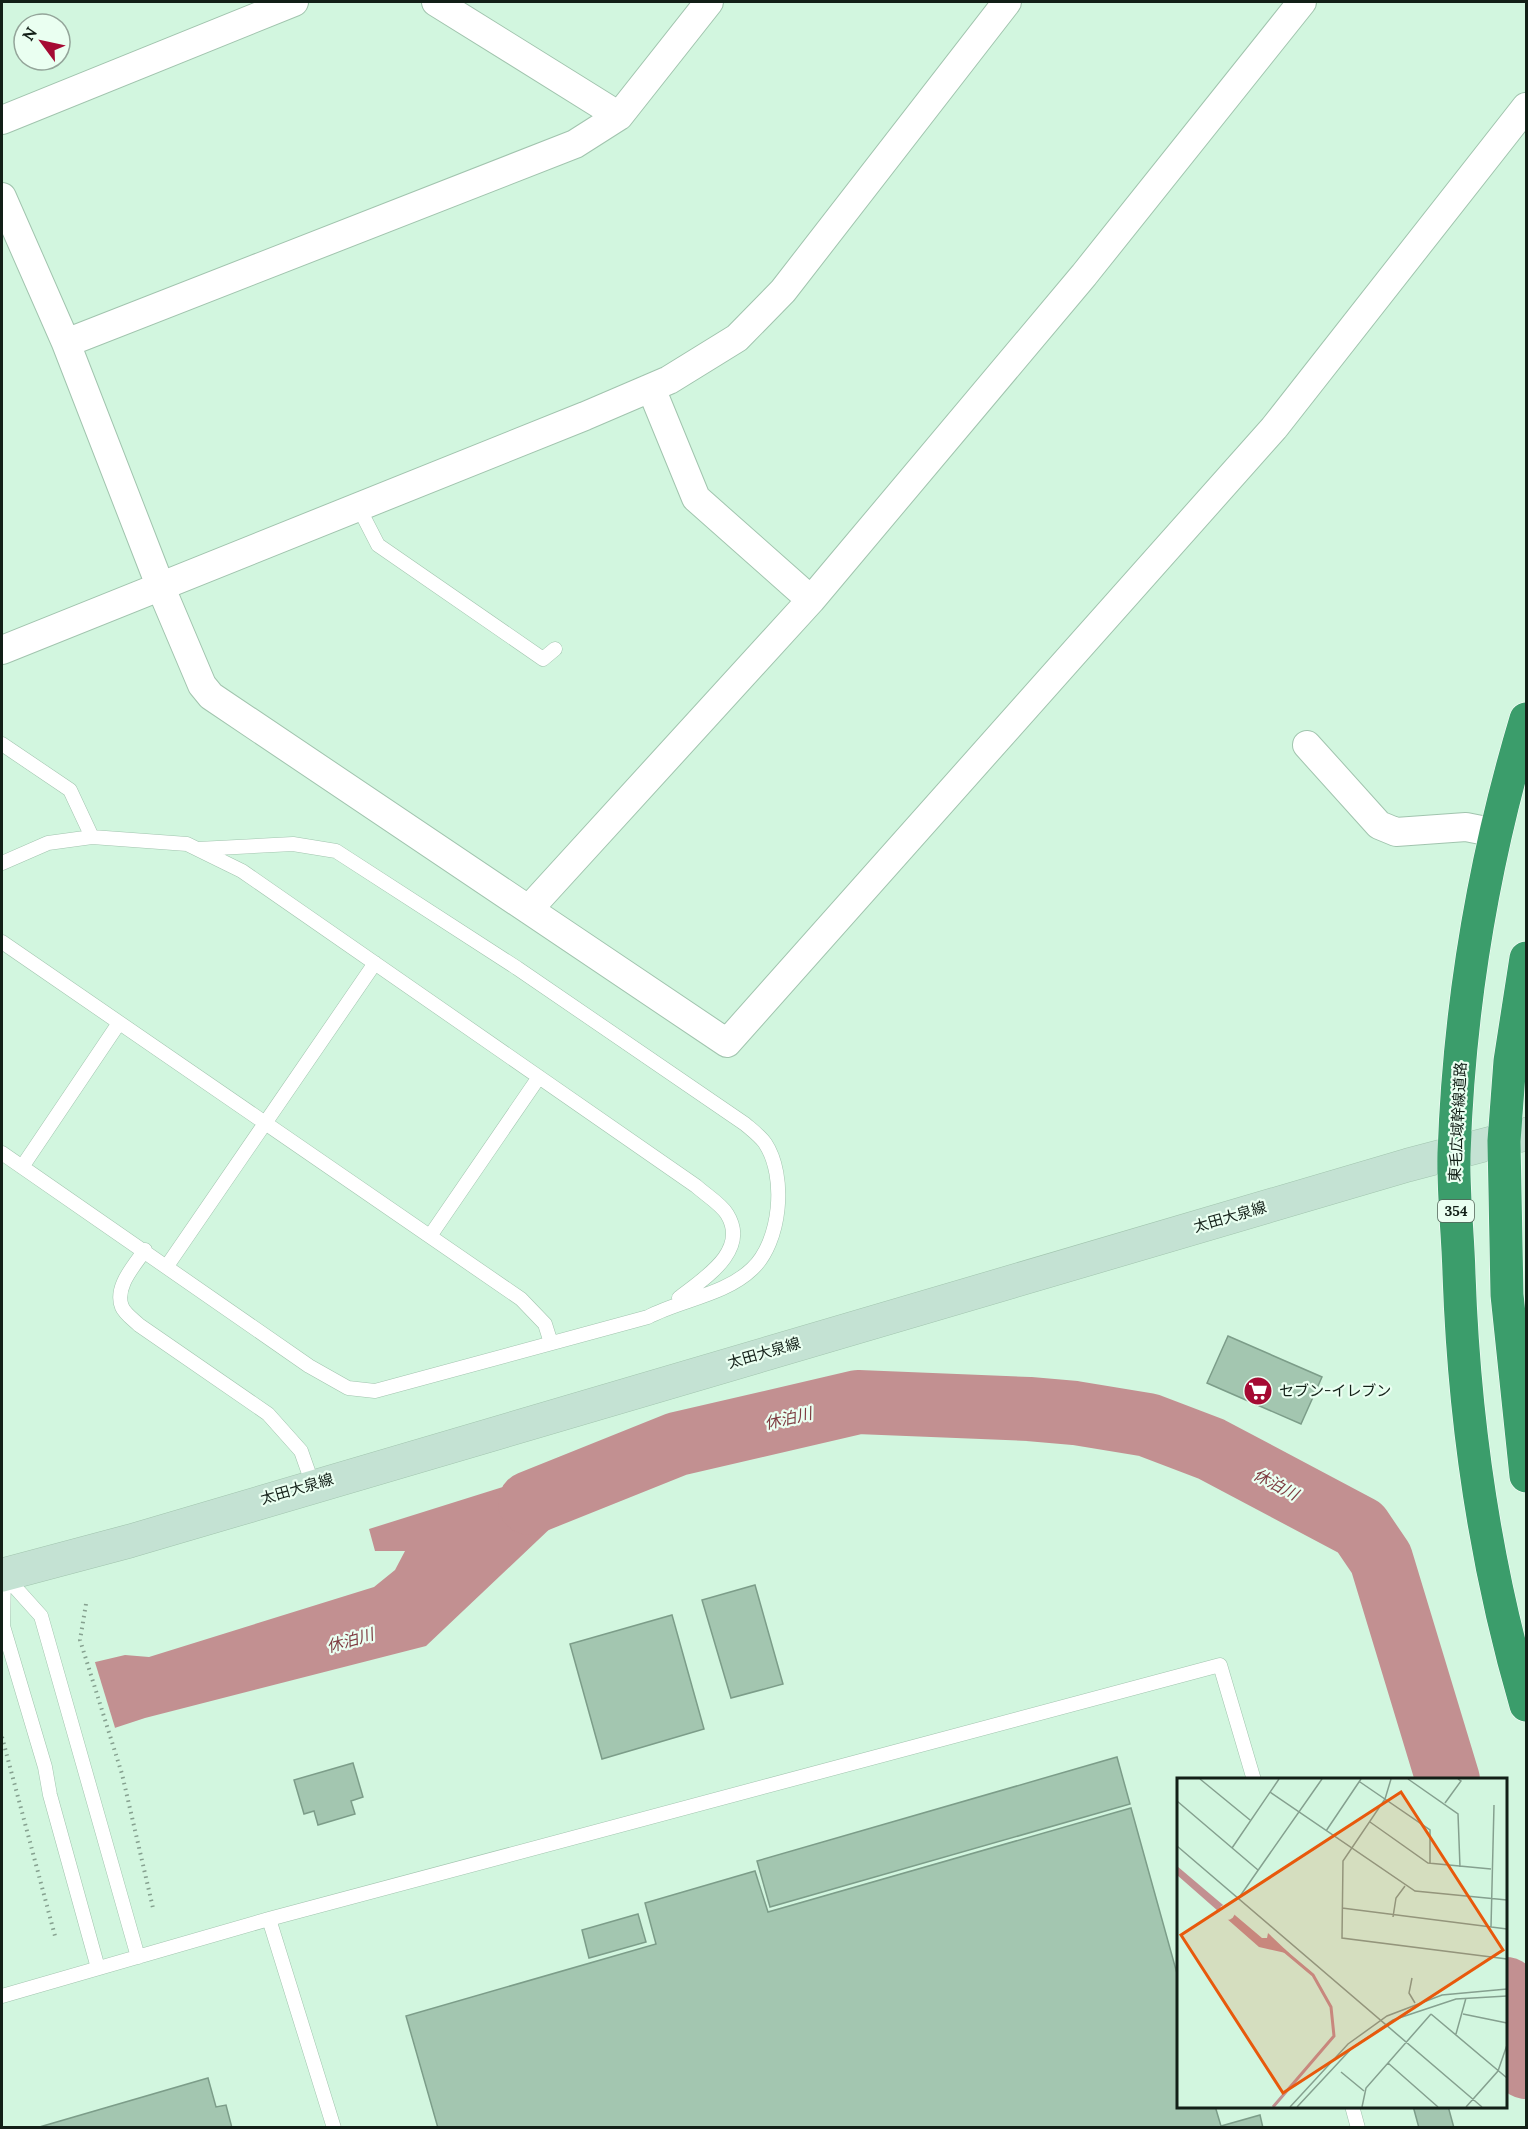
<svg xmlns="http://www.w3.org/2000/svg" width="1528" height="2129" font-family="Lora,'Noto Sans JP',serif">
	<rect width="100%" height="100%" fill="#d2f6df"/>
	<path fill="#c29091" d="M 586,1461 L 612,1470 L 426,1646 L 145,1718 L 2,1765 L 2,1684 L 125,1655 L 149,1657 L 374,1587 L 395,1570 L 405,1551 L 375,1551 L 369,1529 Z"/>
	<path fill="#d2f6df" d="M 94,1659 L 116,1731 L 2,1768 L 2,1680 Z"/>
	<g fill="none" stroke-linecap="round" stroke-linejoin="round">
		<path stroke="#c29091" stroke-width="64" d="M 530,1503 L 677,1444 L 858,1402 L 1029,1409 L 1075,1413 L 1148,1425 L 1211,1449 L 1360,1528 L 1381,1559 L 1448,1780
			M 1506,1989 L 1526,2067"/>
	</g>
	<path fill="#a3c6b0" stroke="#7c9d89" stroke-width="1.5" d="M 1228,1336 L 1322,1377 L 1301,1424 L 1207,1383 Z
		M 755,1585 L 783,1684 L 731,1698 L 702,1600 Z
		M 672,1615 L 704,1729 L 602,1759 L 570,1644 Z
		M 1117,1757 L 1130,1804 L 770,1907 L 757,1861 Z
		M 353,1763 L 363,1797 L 351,1801 L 355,1814 L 318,1825 L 314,1811 L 304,1814 L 294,1780 Z
		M 1131,1808 L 1178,1977 L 1178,2106 L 1215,2106 L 1221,2126 L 1260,2115 L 1263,2128 L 438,2128 L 406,2016 L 656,1944 L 645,1903 L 755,1871 L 768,1912 Z
		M 638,1914 L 646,1942 L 589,1958 L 582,1930 Z
		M 208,2078 L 216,2107 L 226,2105 L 232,2128 L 36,2128 Z
		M 1413,2106 L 1448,2106 L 1454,2128 L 1419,2128 Z"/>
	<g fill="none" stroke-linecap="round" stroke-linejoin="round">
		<g stroke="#a1c4ae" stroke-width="15">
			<path id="lane" d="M 359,508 L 378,545 L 543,659 L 555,649
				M 2,744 L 70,790 L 92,837
				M 2,863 L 48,843 L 92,837 L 187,844 L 242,871 L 696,1186 C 706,1195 721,1204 727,1214 C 750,1251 703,1279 679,1298
				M 2,942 L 521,1299 L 545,1324 L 551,1343
				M 2,1153 L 309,1366 L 348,1388 L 375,1391 L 648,1317 C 680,1300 725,1295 752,1269 C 781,1242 787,1176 765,1143 C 760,1136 752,1130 745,1124 L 517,968 L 336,851 L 293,844 L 198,849
				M 22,1167 L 119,1023
				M 430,1236 L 539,1077
				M 145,1250 C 134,1266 114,1287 122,1307 C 125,1314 134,1320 139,1325 L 268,1414 L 301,1451 L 313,1485
				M 167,1266 L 375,963
				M 4,1574 L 3,1626 L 45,1767 L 50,1795 L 98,1968
				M 5,1576 L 41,1616 L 138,1957
				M 269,1919 L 334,2128
				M 2,1996 L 269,1919 L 1220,1665 L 1254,1780
				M 1352,2106 L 1358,2128"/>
		</g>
		<g stroke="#a1c4ae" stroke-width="30">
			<path id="street" d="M 436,2 L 619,116
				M 2,120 L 294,2
				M 2,197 L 66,343 L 161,588 L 202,685 L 211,696 L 727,1043 L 1274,428 L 1526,107
				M 66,343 L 575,144 L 619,116 L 709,2
				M 651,388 L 696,498 L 811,600
				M 2,650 L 585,416 L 669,380 L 737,338 L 783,291 L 1007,2
				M 1307,745 L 1379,825 L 1396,832 L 1466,827 L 1496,833
				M 529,909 L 811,600 L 1084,275 L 1302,2"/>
		</g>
		<g stroke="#a1c4ae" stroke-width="34">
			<path id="secondary" d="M 2,1575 L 130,1541 L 1408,1165 L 1526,1134"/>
		</g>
		<g stroke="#fff" stroke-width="34">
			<path id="highway" d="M 1526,719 C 1484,859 1459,1007 1454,1154 C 1453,1194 1458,1234 1459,1274 C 1464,1419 1485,1565 1526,1705
				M 1526,958 L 1510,1061 L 1504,1141 L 1507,1295 L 1526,1476"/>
		</g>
		<path stroke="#85a08f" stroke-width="4" stroke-dasharray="1.5 4.5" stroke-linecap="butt" d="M 86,1604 L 80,1640 L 122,1774 L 153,1908
			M 2,1737 L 55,1936"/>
		<use href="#lane" stroke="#fff" stroke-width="14"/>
		<use href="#street" stroke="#fff" stroke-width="28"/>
		<use href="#secondary" stroke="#c4e2d3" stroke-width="33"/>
		<use href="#highway" stroke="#3b9d6b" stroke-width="33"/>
	</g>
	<defs>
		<g id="supermarket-disc" transform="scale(1.5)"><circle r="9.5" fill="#a50a33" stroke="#eafff1"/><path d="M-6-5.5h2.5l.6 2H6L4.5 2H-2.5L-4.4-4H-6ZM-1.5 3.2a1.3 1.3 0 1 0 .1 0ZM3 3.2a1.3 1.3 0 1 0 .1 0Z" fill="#fff"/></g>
	</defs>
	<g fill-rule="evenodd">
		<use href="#supermarket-disc" x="1258" y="1391"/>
	</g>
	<g text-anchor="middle" stroke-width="4.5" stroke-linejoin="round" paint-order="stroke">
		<rect fill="#eafff1" stroke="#536258" stroke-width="1.5" x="1438" y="1200" width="36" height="22" rx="4.5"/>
		<g font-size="14" font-weight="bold" fill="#121f17">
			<text x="1456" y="1216">354</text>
		</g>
		<g font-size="15" fill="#121f17" stroke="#eafff1">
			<text transform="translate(1458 1122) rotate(-87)" y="5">東毛広域幹線道路</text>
			<text transform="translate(1230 1217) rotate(-16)" y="5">太田大泉線</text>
			<text transform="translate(764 1353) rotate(-16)" y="5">太田大泉線</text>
			<text transform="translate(297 1489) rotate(-16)" y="5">太田大泉線</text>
		</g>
		<g font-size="15" fill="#121f17" stroke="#eafff1" text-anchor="start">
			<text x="1279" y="1396">セブン-イレブン</text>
		</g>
		<g font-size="16" font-style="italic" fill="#7e3c41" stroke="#eafff1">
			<text transform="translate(788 1418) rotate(-13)" y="6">休泊川</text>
			<text transform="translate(1276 1484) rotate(28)" y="6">休泊川</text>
			<text transform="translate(350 1640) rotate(-16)" y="6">休泊川</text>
		</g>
	</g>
	<g transform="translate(1177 1778)">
		<rect width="330" height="330" fill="#d2f6df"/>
		<path d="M 0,88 L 85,160 L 90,160 L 91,155 L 113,176 L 82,169 L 0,97 Z" fill="#c29091"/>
		<path d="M42 134a8 8 0 1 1 16 0a8 8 0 1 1-16 0Z" fill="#d2f6df"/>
		<path fill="none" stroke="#c29091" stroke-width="3" d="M 96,329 L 157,258 L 154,229 L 136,197 L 105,171"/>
		<path fill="none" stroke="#85a08f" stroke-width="1.5" d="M 23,1 L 73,42M 214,1 L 208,21 L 166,83 L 165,160 L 330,181M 231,1 L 281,36 L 283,89M 183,4 L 253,52 L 253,86M 93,14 L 238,113 L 330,122M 0,23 L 81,92M 268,25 L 284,3 L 281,1M 193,44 L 251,85 L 314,91M 149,53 L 184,1M 0,68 L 305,329M 55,70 L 102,1M 61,121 L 145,1M 165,130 L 330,151M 216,139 L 219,120 L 228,108M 314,149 L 317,27M 235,200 L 232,215 L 238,225M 254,236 L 330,300M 286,236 L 330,245M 279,256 L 289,220M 211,285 L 261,329M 164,294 L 187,313M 113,329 L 171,266 L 210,238 L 265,217 L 330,211M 120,329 L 175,270 L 216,242 L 279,221 L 330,218M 185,329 L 189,310 L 254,236M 289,329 L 321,293 L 330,267"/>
		<path fill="#e8590c" fill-opacity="0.15" stroke="#e8590c" stroke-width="3" d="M 224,14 L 326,172 L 106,315 L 4,157 Z"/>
		<rect width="330" height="330" fill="none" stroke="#121f17" stroke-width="3"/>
	</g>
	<rect width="1528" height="2129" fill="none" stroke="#121f17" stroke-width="6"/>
	<g transform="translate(42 42) rotate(303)"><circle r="28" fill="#eafff1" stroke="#94a59a" stroke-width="1.5"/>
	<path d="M0-4.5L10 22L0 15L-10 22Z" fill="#a50a33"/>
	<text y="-9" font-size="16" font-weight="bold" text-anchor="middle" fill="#121f17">N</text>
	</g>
</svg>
